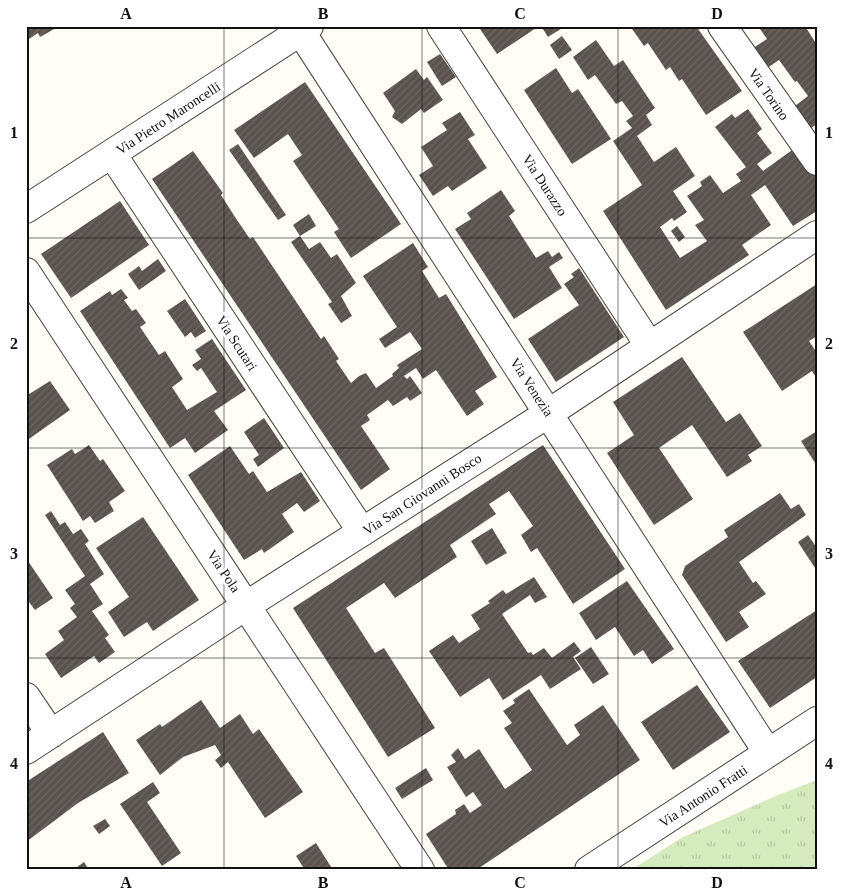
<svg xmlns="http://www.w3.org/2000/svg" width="843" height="896" font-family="Georgia,serif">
	<defs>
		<pattern id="park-tufts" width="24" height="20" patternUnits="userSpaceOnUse" patternTransform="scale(1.25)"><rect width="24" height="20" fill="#d5ebbd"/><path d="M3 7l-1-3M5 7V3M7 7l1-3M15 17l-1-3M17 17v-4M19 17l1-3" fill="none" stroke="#b6c8a1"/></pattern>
		<pattern id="building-hatch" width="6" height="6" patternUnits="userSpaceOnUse" patternTransform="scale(1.25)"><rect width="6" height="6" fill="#5a524d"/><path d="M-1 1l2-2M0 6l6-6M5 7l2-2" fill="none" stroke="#6d6662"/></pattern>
	</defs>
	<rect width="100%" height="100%" fill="#fffdf5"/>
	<path fill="url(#park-tufts)" d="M 817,780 L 817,870 L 631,870 L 681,838 L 778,795 Z"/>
	<path fill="url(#building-hatch)" d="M 26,26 L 55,26 L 56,28 L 40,37 L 38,33 L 26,41 Z
		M 478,26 L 539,26 L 497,54 Z
		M 541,26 L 563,26 L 564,27 L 548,37 Z
		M 630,26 L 696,26 L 742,91 L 706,115 L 682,79 L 679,81 L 670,67 L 666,70 L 648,43 L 644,46 Z
		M 758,26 L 805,26 L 817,45 L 817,124 L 811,128 L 795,106 L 808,96 L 797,81 L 795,82 L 779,60 L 767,68 L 753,48 L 767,39 Z
		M 562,36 L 572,50 L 559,59 L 550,45 Z
		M 596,40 L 614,66 L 623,60 L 655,108 L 646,115 L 652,125 L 637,136 L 654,162 L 676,147 L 695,176 L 673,191 L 687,212 L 674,221 L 672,218 L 660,227 L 680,258 L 707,241 L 695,225 L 704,220 L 687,196 L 702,186 L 700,182 L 710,175 L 723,193 L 741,181 L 736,174 L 746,167 L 715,127 L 732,114 L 735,118 L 748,109 L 762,129 L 757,133 L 772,153 L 757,164 L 763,171 L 795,148 L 817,179 L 817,211 L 793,226 L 765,185 L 751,195 L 771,225 L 742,245 L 749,255 L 666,310 L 603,211 L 642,185 L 613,141 L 632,128 L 626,121 L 633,116 L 622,101 L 616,104 L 595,75 L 588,80 L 573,57 Z
		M 440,54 L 456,77 L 442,86 L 427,62 Z
		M 556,68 L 572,93 L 578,89 L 611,139 L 572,164 L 524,90 Z
		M 416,69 L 424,80 L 427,77 L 443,100 L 424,113 L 421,109 L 402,124 L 392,117 L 395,111 L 383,93 Z
		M 305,82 L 401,224 L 351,258 L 334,232 L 339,229 L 293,161 L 302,155 L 288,134 L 254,158 L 234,130 Z
		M 460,112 L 475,135 L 468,139 L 487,168 L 452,191 L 448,186 L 433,196 L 419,175 L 433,166 L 421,147 L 447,130 L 442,123 Z
		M 238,144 L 286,215 L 278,220 L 229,150 Z
		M 193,151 L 223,193 L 221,195 L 235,217 L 250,239 L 253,237 L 321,339 L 324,336 L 339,359 L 336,361 L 351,383 L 359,376 L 366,373 L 376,388 L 393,376 L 392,374 L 399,368 L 397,365 L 422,349 L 410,332 L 385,348 L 379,339 L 397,327 L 363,276 L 413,243 L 428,267 L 422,271 L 439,298 L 446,294 L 497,377 L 475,391 L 484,404 L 467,416 L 436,370 L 423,379 L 416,368 L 404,376 L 407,379 L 410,376 L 422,393 L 410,401 L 407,397 L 393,406 L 388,400 L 367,415 L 370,420 L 361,426 L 390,469 L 361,490 L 152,179 Z
		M 501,190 L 515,211 L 509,216 L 536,258 L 548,251 L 552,257 L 559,252 L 563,258 L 549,267 L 562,288 L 514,319 L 455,229 L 471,219 L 467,213 Z
		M 120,201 L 149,245 L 71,298 L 41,254 Z
		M 309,214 L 316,226 L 300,236 L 309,249 L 320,242 L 331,258 L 337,254 L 356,283 L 341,296 L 352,316 L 341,323 L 328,304 L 332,302 L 291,242 L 300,236 L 293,225 Z
		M 677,226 L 685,237 L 679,242 L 671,231 Z
		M 158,259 L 166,271 L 139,290 L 128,274 L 139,266 L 142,271 Z
		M 579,268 L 624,337 L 556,382 L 528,339 L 579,305 L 564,284 L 574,277 L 571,274 Z
		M 817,284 L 817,336 L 809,341 L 817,353 L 817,379 L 812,371 L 782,391 L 743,332 Z
		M 121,289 L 128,298 L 124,300 L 132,311 L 136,309 L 146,323 L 140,327 L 159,355 L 165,351 L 183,379 L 172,387 L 187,410 L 217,392 L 201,368 L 197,371 L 192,365 L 201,359 L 195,350 L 212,339 L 246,390 L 214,411 L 228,430 L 195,453 L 185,438 L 170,448 L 80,311 L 110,291 L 112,295 Z
		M 185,299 L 206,331 L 195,338 L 191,332 L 185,337 L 167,311 Z
		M 682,357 L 726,422 L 740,413 L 762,446 L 748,455 L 752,461 L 727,477 L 692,425 L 659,448 L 693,499 L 654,525 L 607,453 L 634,435 L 613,402 Z
		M 50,381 L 70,410 L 26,441 L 26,396 Z
		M 264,418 L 284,448 L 258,467 L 253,459 L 259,455 L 244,432 Z
		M 817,431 L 817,466 L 801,441 Z
		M 89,445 L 100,461 L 103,459 L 125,491 L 109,502 L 114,511 L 95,523 L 90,516 L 83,521 L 47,465 L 72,449 L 75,454 Z
		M 543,445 L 625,569 L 573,604 L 537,548 L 531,552 L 521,535 L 533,526 L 509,491 L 489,504 L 496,514 L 450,545 L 457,557 L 395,598 L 384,583 L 346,608 L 375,653 L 384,648 L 435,728 L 388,757 L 293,608 Z
		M 230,446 L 249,474 L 253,471 L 267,492 L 301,472 L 320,501 L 304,512 L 297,503 L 282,514 L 294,532 L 264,553 L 262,549 L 244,560 L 188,475 Z
		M 780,493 L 791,509 L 799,504 L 806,515 L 739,562 L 753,583 L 756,581 L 766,594 L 739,612 L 749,627 L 726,642 L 682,575 L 685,566 L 728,537 L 724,530 Z
		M 51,511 L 60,525 L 65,522 L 73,534 L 81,529 L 89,541 L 85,544 L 104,574 L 90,584 L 103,604 L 92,611 L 109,635 L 105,638 L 115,652 L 99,663 L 94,656 L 61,678 L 45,654 L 64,640 L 58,631 L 77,617 L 70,608 L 75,604 L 65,590 L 85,576 L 45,515 Z
		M 143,517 L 199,600 L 153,631 L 147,622 L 124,637 L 108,612 L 129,597 L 96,548 Z
		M 492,528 L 507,553 L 486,565 L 471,541 Z
		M 808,535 L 817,548 L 817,567 L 815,568 L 798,542 Z
		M 26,558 L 53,598 L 35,610 L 29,602 L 26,604 Z
		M 534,577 L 547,597 L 535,603 L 530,595 L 502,614 L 528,653 L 531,652 L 533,655 L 544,648 L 552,658 L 574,642 L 581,651 L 573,657 L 581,669 L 550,689 L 541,675 L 503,700 L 489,678 L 460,697 L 429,651 L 453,635 L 459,643 L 480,629 L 471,615 L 490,603 L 488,601 L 503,590 L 506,594 Z
		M 627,581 L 674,649 L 652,664 L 643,650 L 634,656 L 615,627 L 596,640 L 579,613 Z
		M 817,610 L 817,677 L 770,708 L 738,661 Z
		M 591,647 L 609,674 L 593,684 L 575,658 Z
		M 697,685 L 730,732 L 673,770 L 641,722 Z
		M 529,689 L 567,745 L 580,735 L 574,725 L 603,705 L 640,760 L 476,870 L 449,870 L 426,834 L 456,814 L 455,810 L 464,804 L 470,813 L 482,805 L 473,792 L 466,797 L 447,767 L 456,762 L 451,755 L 458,748 L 465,759 L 479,749 L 505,789 L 532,770 L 504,728 L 512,723 L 503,711 L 515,703 L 513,700 Z
		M 201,700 L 220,728 L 240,714 L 253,734 L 259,729 L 303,792 L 265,818 L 228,762 L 221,768 L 215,760 L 221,755 L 215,745 L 183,757 L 160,775 L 136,740 L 160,724 L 162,727 Z
		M 103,732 L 129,773 L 78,803 L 26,842 L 26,782 Z
		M 426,768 L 433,780 L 402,799 L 395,788 Z
		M 153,782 L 160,793 L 147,802 L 181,853 L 162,866 L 120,804 Z
		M 105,819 L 110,826 L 99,834 L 93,826 Z
		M 316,843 L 321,851 L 333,870 L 305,870 L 296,856 Z
		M 84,862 L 89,870 L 73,870 L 77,867 Z"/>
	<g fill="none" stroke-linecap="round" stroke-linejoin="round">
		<g stroke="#444" stroke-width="30">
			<path id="minor" d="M 291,26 L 301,32 L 768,753
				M 441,26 L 649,345
				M 722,26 L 817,161
				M 112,154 L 362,532
				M 26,209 L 309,26
				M 26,272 L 420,870
				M 26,697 L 51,734
				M 26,750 L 247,605 L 549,413 L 817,235
				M 589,870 L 817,721"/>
		</g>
		<use href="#minor" stroke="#fff" stroke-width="28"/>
	</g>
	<path fill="none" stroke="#111" stroke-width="1" stroke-opacity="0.55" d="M 224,26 L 224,870M 422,26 L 422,870M 618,26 L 618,870M 26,238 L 817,238M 26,448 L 817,448M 26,658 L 817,658"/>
	<g text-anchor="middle" stroke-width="5" stroke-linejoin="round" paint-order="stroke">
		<g font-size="14" fill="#111" stroke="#fff">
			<text transform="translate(769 94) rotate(55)" y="5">Via Torino</text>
			<text transform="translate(168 118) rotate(-33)" y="5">Via Pietro Maroncelli</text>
			<text transform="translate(545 185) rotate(57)" y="5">Via Durazzo</text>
			<text transform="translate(237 343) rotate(57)" y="5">Via Scutari</text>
			<text transform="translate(532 387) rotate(57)" y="5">Via Venezia</text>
			<text transform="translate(422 494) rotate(-33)" y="5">Via San Giovanni Bosco</text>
			<text transform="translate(224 571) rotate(56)" y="5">Via Pola</text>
			<text transform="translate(703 796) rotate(-33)" y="5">Via Antonio Fratti</text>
		</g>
	</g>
	<rect width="843" height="896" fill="none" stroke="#ffffff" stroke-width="55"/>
	<rect x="28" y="28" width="788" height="840" fill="none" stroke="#111" stroke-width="2"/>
	<g font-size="16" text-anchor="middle" font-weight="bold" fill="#111">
		<text x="126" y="19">A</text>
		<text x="323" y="19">B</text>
		<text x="520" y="19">C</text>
		<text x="717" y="19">D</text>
		<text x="14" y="138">1</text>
		<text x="829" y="138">1</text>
		<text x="14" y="349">2</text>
		<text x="829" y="349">2</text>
		<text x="14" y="559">3</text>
		<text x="829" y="559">3</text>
		<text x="14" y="769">4</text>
		<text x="829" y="769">4</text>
		<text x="126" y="888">A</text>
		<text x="323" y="888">B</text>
		<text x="520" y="888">C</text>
		<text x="717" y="888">D</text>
	</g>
</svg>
